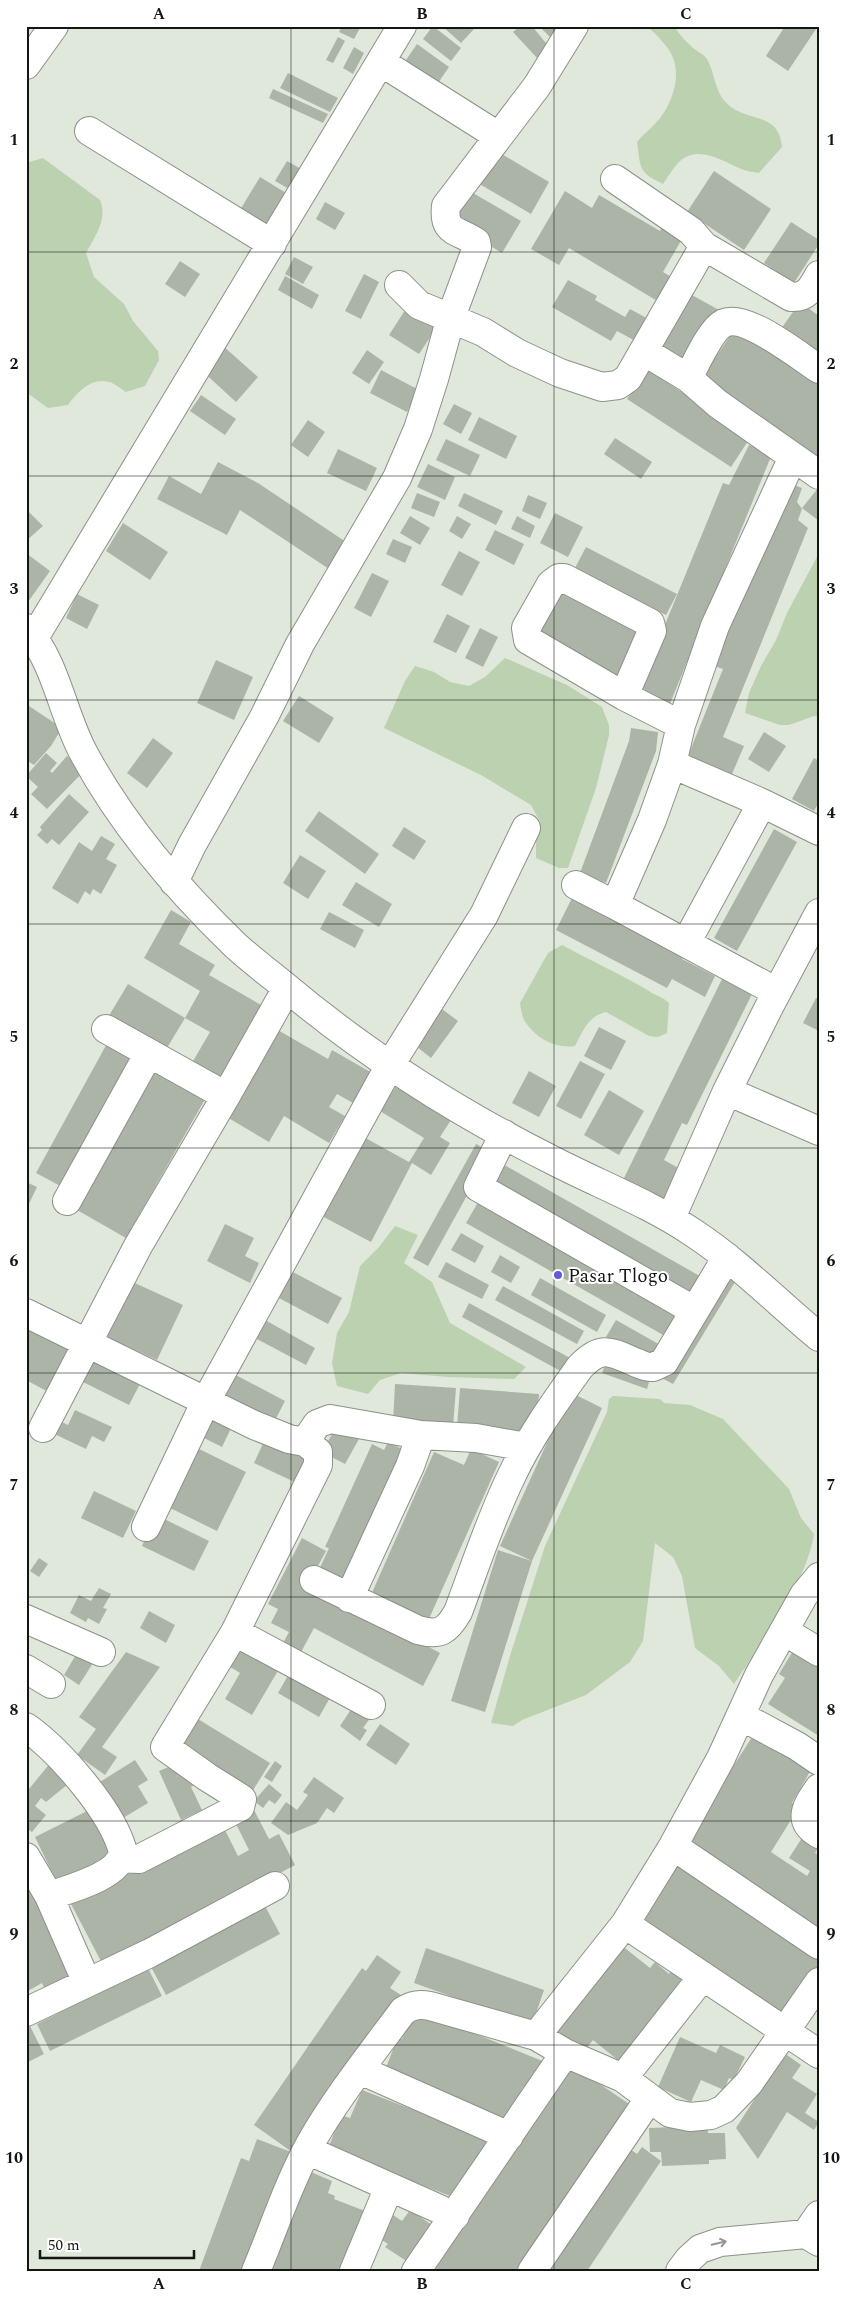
<svg xmlns="http://www.w3.org/2000/svg" width="845" height="2297" font-family="Spectral,serif">
	<rect width="100%" height="100%" fill="#e0e7db"/>
	<path fill="#bcd1af" d="M 644,26 L 674,26 C 679,34 685,41 692,47 C 696,51 704,54 707,59 C 716,74 713,93 731,107 C 751,122 779,113 782,147 L 759,173 C 753,172 746,171 741,169 C 722,161 698,144 679,162 C 673,168 668,177 663,184 C 638,172 641,169 637,142 C 645,132 656,125 663,114 C 676,94 683,66 666,46 C 659,38 655,31 644,26 Z
		M 43,158 L 100,200 C 108,219 95,236 86,253 L 94,277 L 124,304 L 133,321 L 158,351 L 159,360 L 145,386 L 126,392 C 121,389 114,383 109,382 C 91,377 77,393 68,405 L 48,408 L 26,392 L 26,163 Z
		M 819,553 L 819,717 L 814,716 L 789,725 L 780,725 L 745,713 L 749,693 L 761,666 L 776,640 L 787,613 Z
		M 505,658 L 567,685 L 594,702 L 602,707 L 609,725 L 609,735 L 596,788 L 568,868 L 559,868 L 536,858 L 536,840 L 540,822 L 531,805 L 481,775 L 384,728 L 405,681 L 415,666 L 434,672 L 450,682 L 469,686 L 485,677 Z
		M 562,945 C 591,961 621,974 649,991 C 656,996 662,996 669,1003 L 667,1033 L 658,1037 L 649,1036 L 606,1012 C 588,1016 583,1031 575,1046 C 556,1049 537,1039 526,1023 C 522,1018 521,1009 520,1003 L 548,953 Z
		M 395,1226 L 418,1235 L 404,1263 L 432,1282 L 450,1323 L 526,1367 L 514,1379 L 448,1377 L 401,1373 L 380,1380 L 368,1394 L 337,1386 L 332,1363 L 337,1333 L 349,1312 L 360,1266 L 379,1247 Z
		M 613,1396 L 660,1399 L 664,1403 L 690,1405 L 723,1419 L 789,1489 L 801,1518 L 814,1534 C 807,1581 761,1644 734,1684 L 719,1666 L 695,1648 L 682,1576 L 673,1557 L 655,1543 L 643,1641 L 630,1662 L 586,1695 L 522,1720 L 513,1726 L 491,1723 L 510,1656 L 545,1546 L 607,1412 L 609,1399 Z"/>
	<path fill="#acb4a8" d="M 342,26 L 361,26 L 354,39 L 339,32 Z
		M 433,26 L 461,48 L 451,61 L 423,39 Z
		M 442,26 L 471,26 L 474,29 L 461,43 Z
		M 520,26 L 532,26 L 550,48 L 538,59 L 513,32 Z
		M 539,26 L 562,26 L 552,39 Z
		M 785,26 L 818,26 L 788,71 L 766,56 Z
		M 338,37 L 345,41 L 333,63 L 326,60 Z
		M 417,44 L 449,67 L 438,83 L 406,60 Z
		M 354,47 L 364,53 L 353,74 L 343,68 Z
		M 288,73 L 338,98 L 330,112 L 280,88 Z
		M 273,89 L 328,114 L 323,123 L 269,98 Z
		M 495,150 L 549,182 L 531,214 L 476,182 Z
		M 287,161 L 303,170 L 291,190 L 275,181 Z
		M 714,171 L 771,209 L 744,250 L 687,212 Z
		M 260,177 L 291,196 L 271,229 L 240,210 Z
		M 466,189 L 521,221 L 502,253 L 448,220 Z
		M 565,191 L 592,208 L 599,195 L 660,231 L 662,227 L 682,239 L 663,272 L 673,278 L 659,302 L 569,248 L 559,265 L 531,249 Z
		M 325,202 L 345,213 L 335,230 L 316,219 Z
		M 791,222 L 819,240 L 819,244 L 794,283 L 764,263 Z
		M 294,257 L 313,267 L 303,284 L 285,274 Z
		M 180,261 L 200,274 L 185,297 L 165,284 Z
		M 364,274 L 379,282 L 361,319 L 345,311 Z
		M 285,276 L 319,295 L 312,309 L 278,290 Z
		M 568,280 L 597,296 L 595,300 L 625,317 L 630,309 L 652,321 L 639,343 L 617,331 L 611,341 L 552,307 Z
		M 690,294 L 719,310 L 688,366 L 659,350 Z
		M 411,301 L 441,321 L 419,354 L 389,335 Z
		M 800,302 L 819,316 L 819,357 L 781,329 Z
		M 735,329 L 771,354 L 774,350 L 819,382 L 819,460 L 701,378 Z
		M 222,345 L 258,377 L 236,402 L 200,369 Z
		M 367,350 L 384,362 L 369,384 L 352,373 Z
		M 647,369 L 750,438 L 731,467 L 627,399 Z
		M 381,370 L 419,390 L 407,412 L 370,393 Z
		M 201,395 L 236,419 L 225,435 L 190,411 Z
		M 454,404 L 472,413 L 461,434 L 443,424 Z
		M 479,417 L 517,436 L 506,459 L 468,440 Z
		M 308,420 L 325,432 L 308,457 L 291,445 Z
		M 615,438 L 652,462 L 641,479 L 604,454 Z
		M 446,439 L 480,455 L 470,476 L 436,460 Z
		M 749,445 L 772,454 L 669,706 L 637,693 L 723,483 L 729,485 Z
		M 338,449 L 377,468 L 366,491 L 327,473 Z
		M 218,462 L 258,483 L 346,542 L 329,569 L 240,510 L 227,535 L 157,499 L 169,476 L 201,494 Z
		M 428,464 L 455,477 L 445,500 L 417,487 Z
		M 789,483 L 802,488 L 797,502 L 802,509 L 798,520 L 808,528 L 723,737 L 744,746 L 732,774 L 688,756 L 723,669 L 714,666 Z
		M 819,487 L 819,521 L 802,508 Z
		M 417,493 L 440,502 L 434,517 L 411,508 Z
		M 464,493 L 503,511 L 496,525 L 458,506 Z
		M 528,495 L 547,503 L 540,519 L 522,511 Z
		M 26,509 L 43,526 L 26,541 Z
		M 555,513 L 583,527 L 568,557 L 540,543 Z
		M 410,516 L 430,528 L 420,545 L 400,533 Z
		M 457,516 L 471,524 L 462,539 L 449,531 Z
		M 517,516 L 535,526 L 530,538 L 511,529 Z
		M 123,523 L 168,552 L 150,580 L 106,551 Z
		M 495,530 L 524,544 L 514,565 L 485,550 Z
		M 393,539 L 412,547 L 405,563 L 386,554 Z
		M 586,547 L 677,594 L 666,615 L 575,568 Z
		M 459,551 L 480,562 L 462,596 L 441,585 Z
		M 26,553 L 50,571 L 28,602 L 26,601 Z
		M 372,573 L 389,581 L 371,617 L 354,608 Z
		M 561,587 L 642,630 L 619,676 L 537,633 Z
		M 77,594 L 99,605 L 87,629 L 66,618 Z
		M 447,614 L 470,626 L 456,653 L 433,642 Z
		M 480,628 L 498,637 L 483,667 L 465,658 Z
		M 216,660 L 253,677 L 234,720 L 197,703 Z
		M 299,696 L 334,718 L 319,743 L 283,721 Z
		M 26,704 L 62,728 L 51,746 L 34,765 L 26,760 Z
		M 631,728 L 658,732 L 656,751 L 606,883 L 580,873 L 629,741 Z
		M 764,732 L 786,746 L 769,772 L 748,759 Z
		M 153,738 L 173,753 L 147,788 L 127,773 Z
		M 46,753 L 57,763 L 50,771 L 52,773 L 67,756 L 84,771 L 47,809 L 31,794 L 38,787 L 26,776 Z
		M 814,758 L 819,761 L 819,802 L 814,811 L 792,799 Z
		M 69,794 L 89,812 L 59,845 L 52,839 L 47,844 L 37,835 L 42,830 L 40,827 Z
		M 319,811 L 379,854 L 365,874 L 305,831 Z
		M 404,827 L 426,841 L 414,860 L 392,846 Z
		M 774,829 L 797,842 L 737,951 L 714,938 Z
		M 101,836 L 115,844 L 106,859 L 117,865 L 101,894 L 93,889 L 90,895 L 85,891 L 78,904 L 52,888 L 79,842 L 92,851 Z
		M 300,855 L 326,871 L 308,899 L 283,883 Z
		M 356,882 L 392,904 L 379,927 L 342,905 Z
		M 573,896 L 684,954 L 682,959 L 715,976 L 705,997 L 672,979 L 667,988 L 556,930 Z
		M 171,910 L 191,922 L 179,944 L 215,965 L 209,975 L 268,1009 L 224,1088 L 189,1068 L 210,1032 L 185,1018 L 200,991 L 144,958 Z
		M 329,912 L 364,930 L 355,948 L 320,929 Z
		M 722,979 L 752,994 L 687,1125 L 682,1123 L 664,1160 L 682,1170 L 667,1202 L 623,1180 Z
		M 128,984 L 185,1018 L 164,1053 L 107,1019 Z
		M 816,998 L 819,999 L 819,1031 L 803,1023 Z
		M 434,1003 L 458,1021 L 431,1058 L 407,1039 Z
		M 599,1027 L 626,1041 L 611,1070 L 584,1056 Z
		M 276,1029 L 328,1059 L 332,1050 L 372,1073 L 362,1108 L 337,1094 L 329,1107 L 345,1116 L 329,1143 L 284,1116 L 269,1142 L 225,1116 Z
		M 110,1038 L 142,1056 L 68,1190 L 36,1173 Z
		M 580,1061 L 605,1074 L 581,1119 L 556,1106 Z
		M 151,1062 L 208,1094 L 126,1238 L 70,1206 Z
		M 529,1071 L 556,1086 L 539,1117 L 512,1103 Z
		M 396,1086 L 451,1120 L 440,1137 L 450,1143 L 431,1175 L 412,1163 L 371,1242 L 320,1215 L 362,1136 L 409,1162 L 424,1138 L 380,1111 Z
		M 609,1090 L 644,1111 L 619,1155 L 584,1135 Z
		M 476,1144 L 491,1152 L 428,1266 L 413,1258 Z
		M 499,1162 L 705,1279 L 691,1303 L 486,1186 Z
		M 26,1182 L 37,1187 L 26,1210 Z
		M 480,1199 L 685,1316 L 672,1340 L 466,1223 Z
		M 225,1224 L 254,1238 L 245,1256 L 259,1263 L 250,1283 L 207,1261 Z
		M 461,1233 L 484,1246 L 475,1263 L 451,1250 Z
		M 500,1255 L 520,1267 L 511,1283 L 491,1272 Z
		M 446,1262 L 489,1285 L 482,1299 L 438,1277 Z
		M 724,1268 L 738,1277 L 673,1384 L 658,1376 Z
		M 291,1271 L 342,1298 L 328,1324 L 277,1297 Z
		M 540,1278 L 606,1315 L 597,1332 L 531,1295 Z
		M 126,1279 L 183,1305 L 157,1360 L 101,1334 Z
		M 503,1286 L 584,1331 L 577,1344 L 495,1300 Z
		M 469,1303 L 572,1359 L 564,1373 L 462,1317 Z
		M 265,1320 L 315,1348 L 306,1365 L 255,1338 Z
		M 616,1320 L 662,1346 L 653,1363 L 606,1337 Z
		M 26,1321 L 79,1349 L 54,1395 L 26,1380 Z
		M 91,1354 L 142,1380 L 129,1405 L 79,1380 Z
		M 607,1360 L 651,1375 L 647,1389 L 602,1373 Z
		M 232,1373 L 285,1401 L 272,1426 L 219,1398 Z
		M 395,1384 L 456,1388 L 453,1427 L 393,1423 Z
		M 460,1388 L 539,1394 L 537,1417 L 528,1432 L 457,1427 Z
		M 570,1392 L 602,1408 L 532,1561 L 485,1712 L 451,1701 L 498,1550 L 532,1561 L 500,1546 Z
		M 75,1410 L 112,1427 L 104,1442 L 92,1436 L 86,1449 L 48,1431 L 54,1418 L 68,1425 Z
		M 210,1410 L 234,1422 L 222,1447 L 198,1435 Z
		M 336,1427 L 359,1439 L 345,1464 L 322,1452 Z
		M 266,1437 L 315,1461 L 303,1486 L 254,1463 Z
		M 388,1442 L 404,1450 L 344,1584 L 318,1572 L 329,1548 L 325,1547 L 372,1444 L 384,1450 Z
		M 193,1446 L 246,1472 L 217,1531 L 164,1505 Z
		M 471,1449 L 499,1462 L 428,1621 L 371,1595 L 434,1452 L 464,1465 Z
		M 94,1491 L 136,1511 L 123,1538 L 81,1518 Z
		M 156,1515 L 209,1541 L 194,1571 L 142,1546 Z
		M 302,1538 L 326,1551 L 309,1583 L 440,1653 L 423,1686 L 314,1628 L 300,1654 L 282,1645 L 289,1632 L 271,1623 L 278,1609 L 268,1604 Z
		M 39,1558 L 48,1564 L 39,1577 L 30,1571 Z
		M 99,1588 L 111,1594 L 103,1608 L 107,1609 L 99,1624 L 88,1618 L 86,1622 L 70,1613 L 79,1595 L 91,1601 Z
		M 149,1611 L 175,1625 L 166,1643 L 140,1628 Z
		M 236,1643 L 279,1669 L 252,1715 L 225,1699 L 240,1673 L 224,1663 Z
		M 796,1646 L 819,1661 L 819,1736 L 768,1704 L 785,1678 L 779,1674 Z
		M 126,1652 L 160,1667 L 102,1747 L 117,1757 L 105,1775 L 77,1755 L 96,1729 L 79,1717 Z
		M 77,1653 L 93,1663 L 79,1685 L 64,1675 Z
		M 290,1672 L 331,1696 L 319,1717 L 278,1693 Z
		M 354,1705 L 371,1717 L 363,1728 L 367,1730 L 360,1741 L 340,1726 Z
		M 193,1716 L 270,1763 L 250,1795 L 174,1748 Z
		M 380,1724 L 410,1744 L 396,1765 L 366,1745 Z
		M 754,1734 L 812,1768 L 792,1803 L 799,1807 L 771,1852 L 807,1876 L 810,1871 L 789,1858 L 807,1830 L 819,1847 L 815,1853 L 819,1855 L 819,1931 L 684,1843 Z
		M 135,1760 L 148,1780 L 138,1786 L 148,1803 L 118,1821 L 95,1785 Z
		M 275,1761 L 282,1766 L 272,1782 L 264,1777 Z
		M 51,1762 L 73,1780 L 46,1802 L 41,1798 L 35,1806 L 46,1815 L 32,1832 L 26,1828 L 26,1787 L 29,1789 Z
		M 179,1763 L 195,1785 L 191,1787 L 202,1810 L 181,1820 L 159,1771 Z
		M 314,1777 L 344,1798 L 334,1813 L 327,1808 L 317,1823 L 288,1835 L 271,1823 L 286,1802 L 297,1810 L 308,1795 L 303,1792 Z
		M 269,1784 L 282,1795 L 275,1804 L 269,1800 L 263,1808 L 254,1801 Z
		M 253,1808 L 269,1839 L 279,1834 L 295,1865 L 104,1967 L 71,1904 L 222,1824 L 238,1856 L 249,1850 L 233,1818 Z
		M 89,1810 L 113,1860 L 59,1887 L 35,1837 Z
		M 679,1860 L 819,1955 L 819,1972 L 785,2019 L 638,1924 Z
		M 26,1881 L 75,1979 L 47,1994 L 42,1983 L 26,1992 Z
		M 265,1906 L 280,1934 L 166,1995 L 151,1967 Z
		M 621,1945 L 650,1968 L 655,1962 L 669,1974 L 675,1966 L 692,1980 L 624,2065 L 593,2040 L 582,2054 L 554,2031 Z
		M 426,1948 L 544,1990 L 532,2025 L 414,1983 Z
		M 377,1955 L 401,1972 L 390,1988 L 401,1995 L 292,2152 L 254,2125 L 362,1968 L 366,1971 Z
		M 148,1968 L 162,1996 L 50,2051 L 37,2024 Z
		M 414,2009 L 545,2062 L 533,2091 L 523,2087 L 510,2120 L 385,2070 L 398,2037 L 402,2039 Z
		M 30,2026 L 44,2054 L 26,2063 L 26,2028 Z
		M 680,2037 L 716,2053 L 720,2045 L 745,2057 L 734,2080 L 729,2078 L 724,2090 L 701,2080 L 691,2102 L 658,2087 Z
		M 784,2053 L 801,2065 L 792,2078 L 817,2094 L 805,2113 L 819,2122 L 814,2130 L 787,2112 L 758,2159 L 736,2128 Z
		M 572,2065 L 632,2106 L 520,2271 L 432,2271 Z
		M 362,2090 L 491,2140 L 468,2185 L 459,2181 L 453,2197 L 328,2149 L 341,2115 L 350,2118 Z
		M 707,2126 L 708,2133 L 725,2133 L 726,2159 L 709,2160 L 709,2164 L 662,2166 L 661,2152 L 650,2152 L 649,2128 Z
		M 257,2139 L 291,2152 L 247,2271 L 199,2271 L 241,2158 L 249,2161 Z
		M 627,2147 L 637,2154 L 642,2147 L 661,2161 L 587,2271 L 542,2271 Z
		M 311,2172 L 332,2181 L 328,2193 L 335,2196 L 334,2199 L 365,2211 L 342,2271 L 268,2271 L 302,2183 L 306,2185 Z
		M 410,2210 L 432,2225 L 411,2264 L 385,2247 L 388,2244 L 379,2238 L 393,2215 L 402,2221 Z"/>
	<g fill="none" stroke-linecap="round" stroke-linejoin="round">
		<g stroke="#8b9287" stroke-width="30">
			<path id="minor" d="M 381,62 L 498,136
				M 26,65 L 54,26
				M 89,131 L 272,244
				M 615,179 L 691,231 L 704,246
				M 399,285 L 419,305 L 483,332 L 517,353 L 560,373 L 602,387 L 618,385 L 628,378 L 704,246 L 791,297 C 807,298 812,288 819,275
				M 645,352 L 688,378
				M 819,369 C 800,357 746,313 724,323 C 710,330 696,364 688,378 L 718,404 L 819,475
				M 26,628 C 56,663 62,712 83,752 C 122,825 175,887 235,945 C 249,958 266,971 281,983 C 365,1054 458,1113 556,1162 C 601,1185 650,1204 692,1232 C 738,1262 777,1302 819,1337
				M 34,638 L 402,26
				M 624,696 L 652,631 L 650,623 L 564,578 L 559,578 L 551,584 L 526,628 L 528,640 L 624,696 L 681,725
				M 672,764 L 762,803 L 819,831
				M 174,882 L 192,845 L 264,717 L 300,644 L 397,478 L 418,429 L 434,379 L 451,317 L 477,247 L 476,242 C 456,229 443,233 446,206 L 537,86 L 574,26
				M 576,885 L 615,905
				M 686,943 L 762,803
				M 777,992 L 615,905 L 652,820 L 672,764 L 681,725 L 715,626 L 793,457
				M 106,1029 L 226,1096
				M 727,1091 L 819,1131
				M 504,1134 L 478,1187 L 688,1307
				M 67,1201 L 149,1053
				M 671,1218 L 727,1091 L 769,1007 L 819,913
				M 26,1313 L 254,1425 L 289,1439 L 305,1442 L 317,1424 L 330,1419 L 421,1435
				M 43,1428 L 138,1246 L 226,1096 L 287,988
				M 146,1527 L 206,1401 L 390,1065 L 484,915 L 526,828
				M 314,1580 L 418,1630 C 440,1636 447,1631 458,1612 C 475,1567 490,1520 511,1477 C 529,1438 555,1402 580,1367 C 602,1344 611,1352 637,1363 C 642,1365 648,1368 653,1367 C 656,1366 661,1363 664,1362 L 727,1257
				M 349,1598 L 410,1466 L 421,1435 L 476,1438 L 526,1447
				M 26,1619 L 101,1652
				M 784,1631 L 819,1652
				M 235,1632 L 371,1705
				M 26,1669 L 51,1684
				M 741,1716 L 797,1746 L 819,1761
				M 26,1727 C 60,1751 113,1812 123,1852 C 120,1876 69,1889 49,1896
				M 819,1788 C 807,1805 796,1821 819,1834
				M 673,1846 L 819,1945
				M 26,1857 L 49,1896 L 87,1983
				M 122,1858 L 139,1859 L 240,1807 L 242,1799 L 207,1777 L 165,1747 L 235,1632 L 318,1465 L 318,1452 L 305,1442
				M 625,1924 L 819,2054
				M 26,2012 L 150,1953 L 275,1886
				M 536,2036 L 625,1924 L 673,1846 L 721,1758 L 759,1675 L 804,1595 L 819,1577
				M 360,2070 L 509,2136
				M 623,2078 L 703,1976
				M 307,2150 L 455,2216
				M 806,2234 L 819,2215
				M 256,2271 C 274,2228 288,2184 310,2144 C 336,2098 372,2053 403,2011 C 412,2005 419,2004 430,2006 L 536,2036 L 565,2053 L 623,2078 L 670,2113 L 690,2117 L 711,2115 L 724,2109 L 749,2083 L 819,1982
				M 354,2271 L 389,2187
				M 416,2271 L 565,2053
				M 532,2271 L 649,2099
				M 680,2271 L 689,2259 L 700,2249 L 720,2242 L 806,2234 L 819,2242"/>
		</g>
		<use href="#minor" stroke="#fff" stroke-width="28"/>
	</g>
	<defs><path id="oneway-shaft" d="M-6 0H5M1.5-3L5.5 0L1.5 3" fill="none" stroke-width="1.6" stroke-linecap="round" stroke-linejoin="round" transform="scale(1.25)"/></defs>
	<use stroke="#959694" href="#oneway-shaft" transform="translate(719 2243) rotate(-13)"/>
	<path fill="none" stroke="#131611" stroke-width="1" stroke-opacity="0.55" d="M 291,26 L 291,2271M 554,26 L 554,2271M 26,252 L 819,252M 26,476 L 819,476M 26,700 L 819,700M 26,924 L 819,924M 26,1148 L 819,1148M 26,1373 L 819,1373M 26,1597 L 819,1597M 26,1821 L 819,1821M 26,2045 L 819,2045"/>
	<circle fill="#685bd5" stroke="#fff" stroke-width="2" cx="558" cy="1275" r="5"/>
	<g text-anchor="middle" stroke-width="4" stroke-linejoin="round" paint-order="stroke">
		<g font-size="19" fill="#131611" stroke="#fff" text-anchor="start">
			<text x="568" y="1282">Pasar Tlogo</text>
		</g>
	</g>
	<rect width="845" height="2297" fill="none" stroke="#ffffff" stroke-width="55"/>
	<path d="M40 2250v8h154v-8" fill="none" stroke="#131611" stroke-width="2.5"/>
	<text x="48" y="2250" font-size="15" fill="#131611" stroke="#ffffff" stroke-width="4" paint-order="stroke">50 m</text>
	<rect x="28" y="28" width="790" height="2242" fill="none" stroke="#131611" stroke-width="2"/>
	<g font-size="16" text-anchor="middle" font-weight="bold" fill="#131611">
		<text x="159" y="19">A</text>
		<text x="422" y="19">B</text>
		<text x="686" y="19">C</text>
		<text x="14" y="145">1</text>
		<text x="831" y="145">1</text>
		<text x="14" y="369">2</text>
		<text x="831" y="369">2</text>
		<text x="14" y="594">3</text>
		<text x="831" y="594">3</text>
		<text x="14" y="818">4</text>
		<text x="831" y="818">4</text>
		<text x="14" y="1042">5</text>
		<text x="831" y="1042">5</text>
		<text x="14" y="1266">6</text>
		<text x="831" y="1266">6</text>
		<text x="14" y="1490">7</text>
		<text x="831" y="1490">7</text>
		<text x="14" y="1715">8</text>
		<text x="831" y="1715">8</text>
		<text x="14" y="1939">9</text>
		<text x="831" y="1939">9</text>
		<text x="14" y="2163">10</text>
		<text x="831" y="2163">10</text>
		<text x="159" y="2289">A</text>
		<text x="422" y="2289">B</text>
		<text x="686" y="2289">C</text>
	</g>
</svg>
